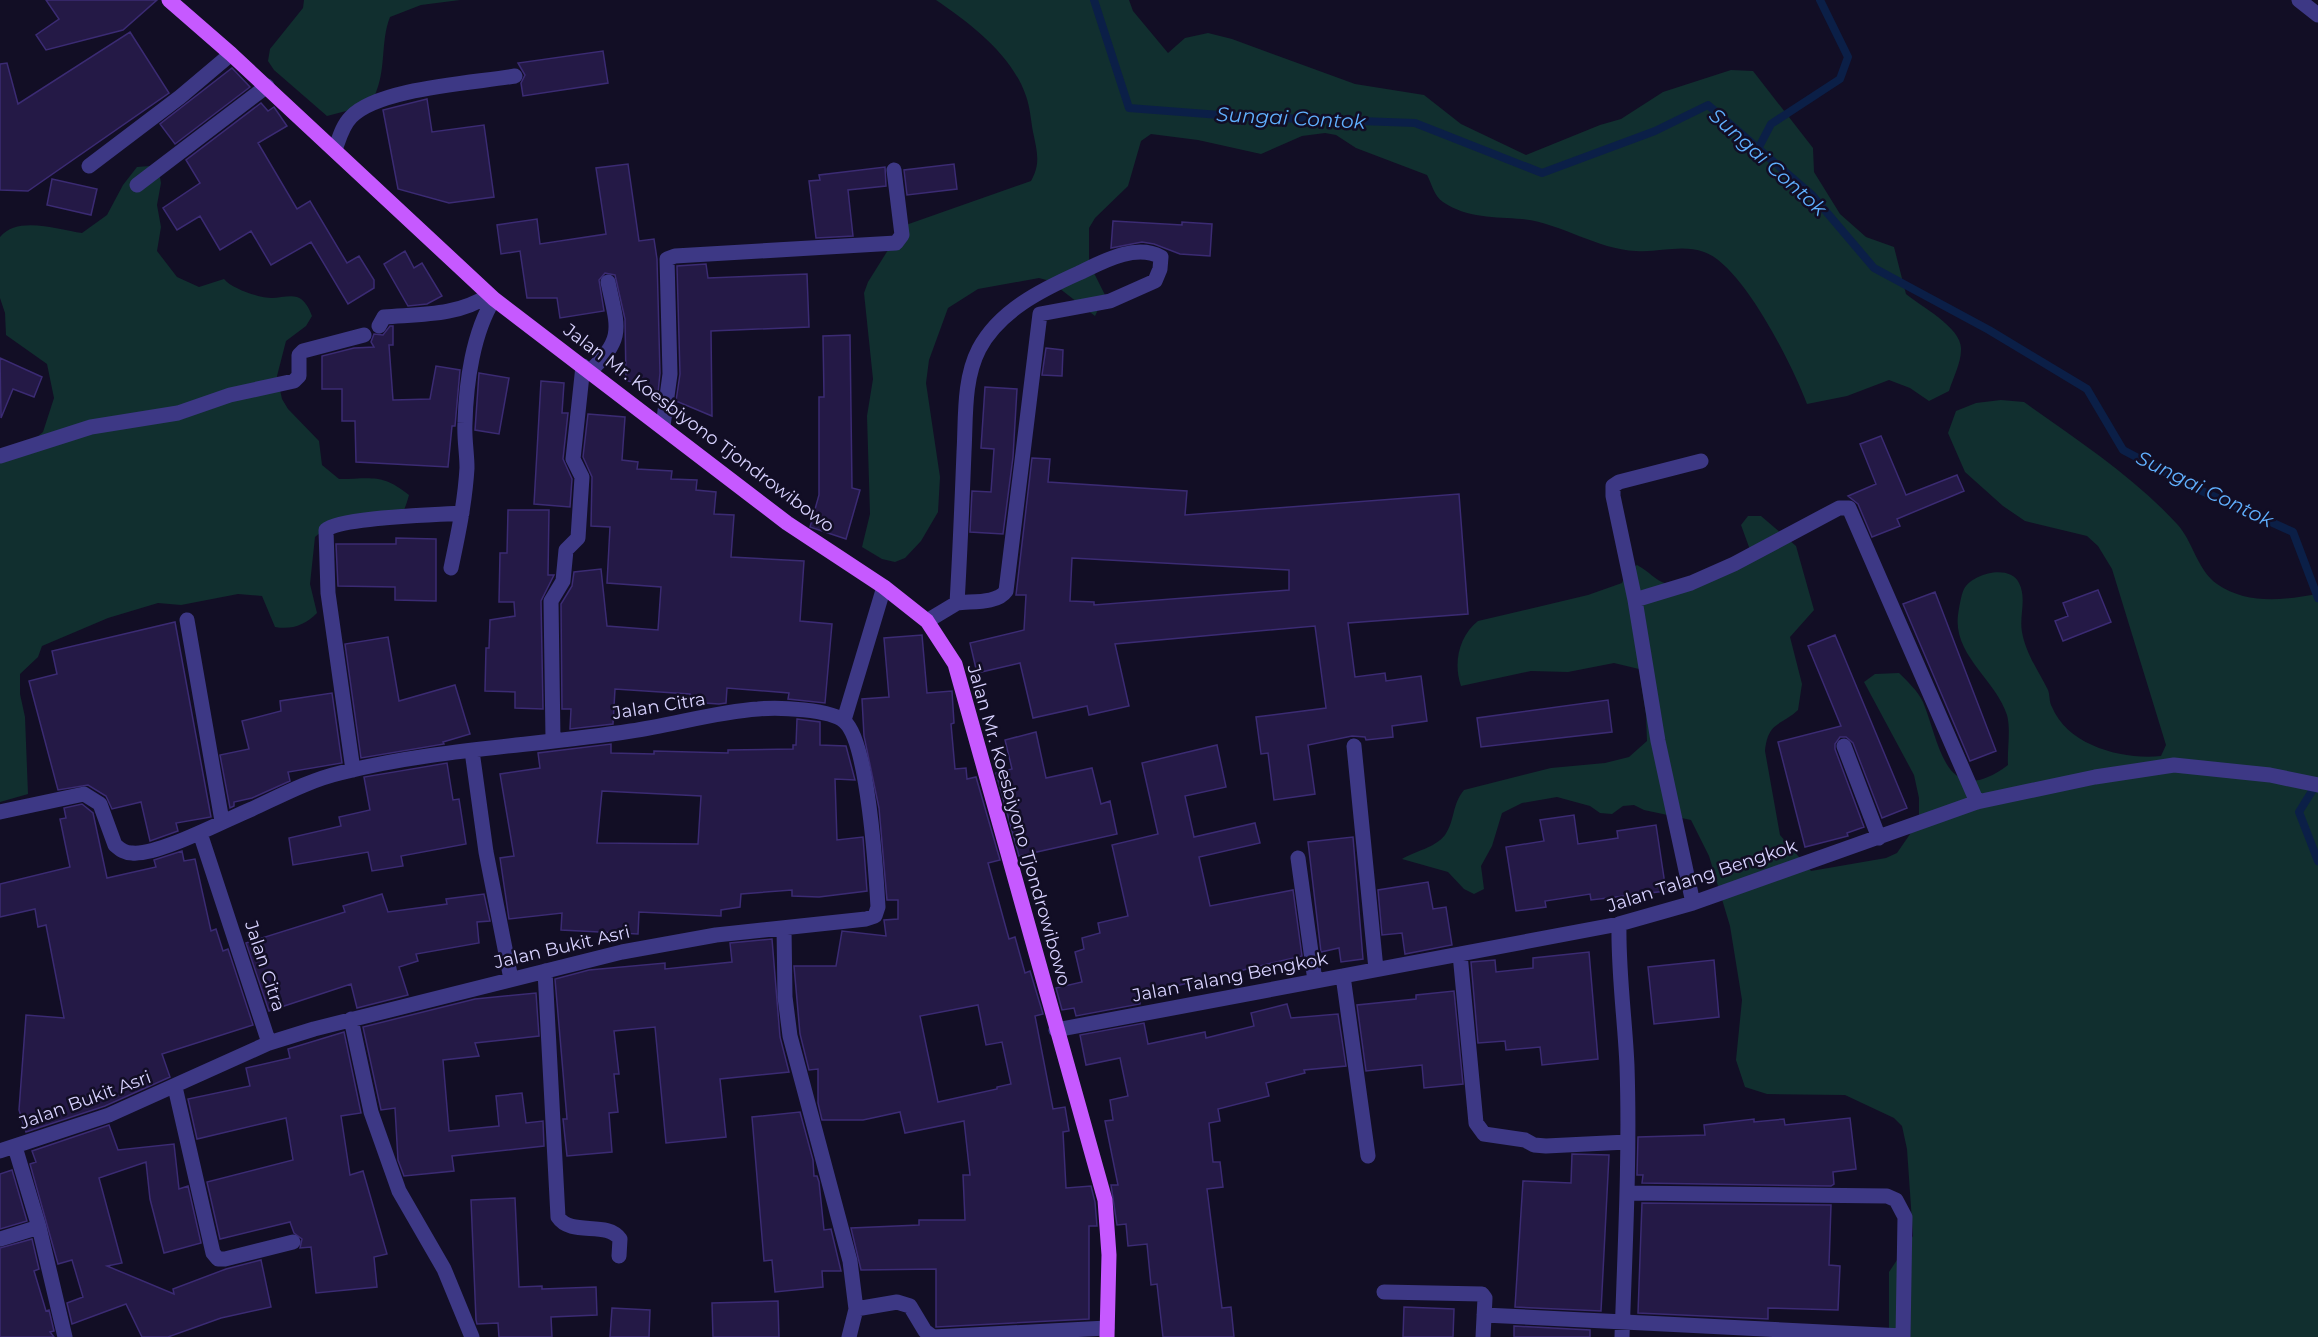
<svg xmlns="http://www.w3.org/2000/svg" width="2318" height="1337" font-family="Montserrat,sans-serif">
	<rect width="100%" height="100%" fill="#120e25"/>
	<path fill="#112f2f" d="M 304,0 L 460,0 L 421,5 L 390,17 C 380,42 387,70 374,97 L 350,110 L 327,116 L 274,70 L 268,61 L 270,49 L 303,8 Z
		M 936,0 L 1129,0 L 1133,11 L 1168,53 L 1185,38 L 1208,33 L 1232,39 L 1355,84 L 1424,95 L 1461,124 L 1526,155 L 1600,125 L 1621,119 L 1663,92 L 1731,70 L 1753,71 L 1813,148 L 1814,172 L 1840,214 L 1866,237 L 1894,247 L 1906,294 C 1920,306 1963,328 1961,350 C 1961,363 1953,378 1949,391 L 1929,401 L 1910,388 L 1889,380 L 1847,396 L 1807,404 C 1793,367 1743,265 1704,252 C 1681,244 1658,253 1636,251 C 1596,249 1561,223 1522,219 C 1496,217 1466,218 1443,202 C 1434,196 1432,184 1427,175 L 1356,148 L 1336,135 L 1325,133 L 1302,136 L 1261,154 L 1198,140 L 1151,134 L 1141,141 L 1128,186 L 1095,218 L 1089,228 L 1089,263 L 1105,295 L 1095,316 L 1050,281 L 1039,278 L 978,289 L 948,308 L 929,360 L 926,383 L 940,477 L 938,512 L 921,541 L 905,558 L 895,562 L 882,559 L 862,547 L 870,514 L 867,416 L 873,379 L 864,293 L 868,282 L 903,226 L 1031,181 C 1041,164 1037,151 1033,132 C 1031,121 1030,107 1026,96 C 1012,55 970,23 936,0 Z
		M 150,166 L 159,172 L 161,183 L 157,205 L 161,227 L 157,251 L 177,277 L 199,287 L 224,279 C 232,289 260,298 272,298 C 280,298 289,295 297,297 C 305,300 309,308 312,316 L 306,326 L 286,341 L 277,376 L 282,399 L 288,409 L 319,441 L 322,465 L 339,479 C 371,479 382,473 409,495 C 400,529 390,527 360,524 C 346,522 325,528 315,537 L 310,584 L 317,613 C 305,625 292,630 275,627 L 262,596 L 238,594 L 181,605 L 158,603 L 108,618 L 42,646 L 38,657 L 20,674 L 20,694 L 25,717 L 28,794 L 0,802 L 0,450 L 25,447 L 43,432 L 54,398 L 47,364 L 6,335 L 5,313 L 0,298 L 0,237 C 18,215 59,230 82,233 L 107,215 L 123,185 L 137,167 Z
		M 2001,400 L 2024,402 C 2077,440 2133,476 2177,524 C 2193,541 2197,570 2217,584 C 2247,605 2284,600 2318,594 L 2318,1337 L 1889,1337 L 1889,1272 L 1913,1236 L 1907,1149 L 1902,1126 L 1894,1118 L 1845,1095 L 1767,1094 L 1745,1087 L 1736,1060 L 1742,1000 L 1730,926 L 1709,856 L 1691,820 L 1644,810 L 1634,805 L 1623,806 L 1612,814 L 1600,813 L 1590,806 L 1557,797 L 1522,803 L 1502,813 L 1492,846 L 1481,866 L 1484,889 L 1474,894 L 1464,889 L 1448,872 L 1402,859 C 1415,851 1435,848 1445,835 C 1455,821 1452,804 1464,790 L 1551,768 L 1605,763 L 1629,757 L 1647,741 L 1646,715 L 1639,669 L 1614,663 L 1568,672 L 1531,671 L 1461,686 C 1453,663 1459,636 1478,621 L 1588,595 L 1622,583 L 1627,571 L 1637,565 C 1649,571 1654,580 1667,584 L 1753,558 L 1741,525 L 1748,516 L 1761,516 L 1796,546 L 1814,610 L 1790,637 L 1802,684 L 1798,710 C 1781,726 1768,721 1765,751 L 1780,835 L 1811,871 L 1886,858 L 1897,853 L 1919,821 L 1919,798 L 1914,775 L 1864,682 L 1875,674 L 1899,673 C 1907,681 1918,691 1923,702 C 1940,743 1945,812 2008,765 C 2007,750 2011,730 2007,715 C 1996,680 1953,655 1958,615 C 1959,608 1961,595 1964,589 C 1973,573 2010,564 2019,583 C 2027,599 2019,616 2022,632 C 2026,654 2038,670 2048,690 C 2050,695 2049,702 2052,707 C 2068,746 2123,760 2161,756 L 2166,745 L 2112,569 L 2098,546 L 2087,536 L 2025,521 L 2003,506 L 1965,472 L 1948,433 L 1956,411 L 1976,403 Z"/>
	<g fill="none" stroke-linecap="round" stroke-linejoin="round">
		<path stroke="#0b1f47" stroke-width="8" d="M 1094,0 L 1129,108 L 1246,117 L 1415,123 L 1542,173 L 1655,131 L 1708,105 L 1812,195 L 1874,268 L 1989,330 L 2087,389 L 2123,450 L 2193,487 L 2293,532 L 2318,598
			M 1758,149 L 1771,124 L 1840,79 L 1848,57 L 1820,0
			M 2317,783 L 2299,812 L 2318,861"/>
	</g>
	<path fill="#241946" stroke="#3b2b73" stroke-width="1.5" fill-rule="evenodd" d="M 46,0 L 157,0 L 123,30 L 46,50 L 36,35 L 59,19 Z
		M 130,32 L 169,93 L 28,191 L 0,190 L 0,64 L 7,63 L 18,104 Z
		M 603,51 L 608,83 L 523,96 L 521,83 L 525,75 L 518,63 Z
		M 232,68 L 250,87 L 175,144 L 160,124 Z
		M 427,99 L 432,132 L 484,125 L 494,197 L 449,203 L 398,189 L 383,110 Z
		M 261,103 L 268,111 L 274,107 L 287,126 L 258,143 L 297,209 L 310,201 L 347,263 L 359,256 L 374,280 L 374,288 L 348,304 L 311,242 L 271,265 L 251,231 L 220,250 L 200,216 L 177,230 L 163,208 L 200,183 L 186,160 Z
		M 628,164 L 639,241 L 654,239 L 657,259 L 660,373 L 658,393 L 626,380 L 625,319 L 615,275 L 605,273 L 599,280 L 604,311 L 560,318 L 557,298 L 527,298 L 520,251 L 501,254 L 497,225 L 537,219 L 540,244 L 606,234 L 596,168 Z
		M 954,164 L 957,189 L 907,195 L 904,170 Z
		M 885,167 L 886,186 L 848,190 L 853,236 L 816,238 L 809,181 L 820,180 L 819,175 Z
		M 52,179 L 97,189 L 91,215 L 47,205 Z
		M 1113,221 L 1182,225 L 1182,222 L 1212,224 L 1210,256 L 1180,254 L 1154,244 L 1142,242 L 1111,248 Z
		M 405,251 L 414,268 L 422,263 L 442,296 L 427,304 L 408,306 L 384,264 Z
		M 706,264 L 708,278 L 807,274 L 809,327 L 711,331 L 712,416 L 676,401 L 680,374 L 677,266 Z
		M 390,326 L 393,326 L 393,345 L 389,345 L 393,400 L 430,399 L 436,366 L 460,370 L 455,426 L 452,426 L 448,467 L 356,462 L 355,421 L 342,421 L 342,389 L 322,389 L 322,356 L 354,348 L 374,347 L 371,342 L 374,334 L 383,335 Z
		M 850,335 L 852,488 L 860,490 L 846,539 L 810,527 L 819,495 L 819,397 L 824,397 L 823,336 Z
		M 1046,348 L 1063,350 L 1062,376 L 1042,375 Z
		M 0,358 L 42,377 L 34,397 L 13,389 L 1,418 Z
		M 479,373 L 509,378 L 499,434 L 475,430 Z
		M 541,381 L 564,383 L 562,413 L 568,413 L 563,459 L 572,479 L 570,507 L 534,504 Z
		M 985,387 L 1017,389 L 1013,457 L 1003,534 L 970,532 L 972,491 L 991,492 L 994,449 L 981,448 Z
		M 588,414 L 625,417 L 622,460 L 638,462 L 637,469 L 672,471 L 671,479 L 697,480 L 696,490 L 716,492 L 714,514 L 734,515 L 731,557 L 804,561 L 800,621 L 832,624 L 825,703 L 788,699 L 789,693 L 727,688 L 726,703 L 719,704 L 689,702 L 690,694 L 615,689 L 613,724 L 570,729 L 571,709 L 562,709 L 561,604 L 572,586 L 574,572 L 601,569 L 607,626 L 658,630 L 661,587 L 607,583 L 610,527 L 591,526 L 592,477 L 583,457 Z
		M 1881,436 L 1906,495 L 1957,475 L 1964,491 L 1897,519 L 1900,526 L 1872,537 L 1858,504 L 1848,496 L 1876,484 L 1860,444 Z
		M 1032,458 L 1050,459 L 1048,482 L 1187,491 L 1185,515 L 1459,494 L 1468,614 L 1348,623 L 1355,677 L 1385,673 L 1386,681 L 1421,676 L 1427,721 L 1392,726 L 1393,737 L 1366,740 L 1365,737 L 1352,736 L 1308,745 L 1315,794 L 1274,800 L 1268,753 L 1261,754 L 1256,717 L 1326,708 L 1315,626 L 1115,644 L 1129,706 L 1089,715 L 1087,706 L 1033,718 L 1020,663 L 977,673 L 970,643 L 1024,630 L 1026,595 L 1016,595 ZM 1072,558 L 1289,570 L 1289,590 L 1094,605 L 1094,602 L 1070,601 Z
		M 508,510 L 549,510 L 548,575 L 554,575 L 541,601 L 543,709 L 515,708 L 515,692 L 485,691 L 486,648 L 489,648 L 490,620 L 515,616 L 514,602 L 499,602 L 500,553 L 507,553 Z
		M 396,538 L 436,539 L 436,601 L 395,600 L 395,587 L 338,586 L 336,544 L 396,544 Z
		M 2098,590 L 2111,622 L 2063,641 L 2055,621 L 2068,616 L 2063,603 Z
		M 1935,592 L 1996,751 L 1970,761 L 1903,604 Z
		M 175,622 L 211,817 L 176,823 L 178,831 L 150,841 L 141,802 L 112,809 L 106,796 L 88,785 L 58,790 L 29,681 L 57,674 L 52,651 Z
		M 922,635 L 927,693 L 952,691 L 954,723 L 951,724 L 955,769 L 966,768 L 967,779 L 976,777 L 1000,860 L 988,863 L 1009,939 L 1015,937 L 1025,973 L 1030,971 L 1043,1014 L 1035,1016 L 1053,1109 L 1065,1107 L 1069,1131 L 1063,1132 L 1066,1188 L 1091,1186 L 1095,1202 L 1097,1226 L 1089,1226 L 1089,1319 L 936,1327 L 936,1269 L 861,1270 L 851,1228 L 919,1225 L 919,1220 L 965,1220 L 963,1175 L 970,1175 L 964,1121 L 905,1133 L 900,1112 L 863,1120 L 822,1120 L 818,1103 L 818,1069 L 809,1070 L 800,1034 L 794,966 L 836,966 L 842,931 L 886,936 L 884,920 L 898,919 L 898,900 L 887,900 L 879,808 L 864,736 L 862,699 L 889,697 L 884,638 ZM 978,1005 L 986,1045 L 1002,1042 L 1011,1084 L 997,1087 L 997,1089 L 938,1102 L 920,1016 Z
		M 1835,635 L 1907,808 L 1882,818 L 1853,743 L 1846,737 L 1840,737 L 1835,744 L 1835,749 L 1864,827 L 1847,833 L 1848,836 L 1805,847 L 1778,742 L 1841,726 L 1808,646 Z
		M 388,637 L 399,701 L 455,685 L 470,734 L 443,742 L 444,744 L 361,758 L 345,644 Z
		M 332,693 L 342,763 L 288,772 L 290,781 L 252,798 L 234,802 L 234,806 L 230,808 L 220,755 L 249,749 L 242,721 L 281,711 L 280,701 Z
		M 1608,700 L 1612,732 L 1481,747 L 1477,718 Z
		M 797,719 L 820,722 L 820,745 L 846,746 L 855,780 L 835,779 L 837,840 L 863,837 L 867,891 L 819,897 L 792,896 L 792,890 L 741,894 L 740,907 L 721,910 L 721,916 L 639,912 L 638,934 L 561,930 L 562,913 L 509,919 L 500,858 L 514,856 L 500,774 L 540,768 L 538,753 L 611,744 L 611,753 L 654,754 L 654,751 L 728,753 L 728,750 L 793,749 L 793,745 L 796,745 ZM 602,791 L 701,796 L 698,844 L 597,843 Z
		M 1036,732 L 1046,778 L 1092,768 L 1101,804 L 1110,801 L 1117,834 L 1019,856 L 996,773 L 1012,769 L 1005,740 Z
		M 1217,745 L 1226,787 L 1185,796 L 1194,837 L 1255,823 L 1260,843 L 1199,857 L 1210,906 L 1293,890 L 1302,956 L 1167,988 L 1168,993 L 1140,1000 L 1140,1004 L 1076,1016 L 1074,1008 L 1062,1010 L 1056,988 L 1082,982 L 1075,952 L 1084,949 L 1082,938 L 1100,933 L 1098,923 L 1128,916 L 1112,845 L 1158,834 L 1142,763 Z
		M 447,763 L 453,800 L 459,799 L 466,844 L 401,856 L 403,866 L 372,871 L 368,852 L 293,865 L 289,838 L 341,826 L 339,817 L 370,810 L 364,777 Z
		M 82,804 L 93,813 L 107,878 L 156,867 L 154,860 L 182,851 L 184,861 L 195,859 L 211,931 L 216,929 L 223,951 L 228,949 L 253,1025 L 162,1054 L 170,1077 L 105,1106 L 26,1132 L 19,1110 L 26,1015 L 64,1018 L 46,925 L 38,927 L 35,909 L 0,917 L 0,884 L 70,867 L 60,819 L 66,818 L 64,808 Z
		M 1574,815 L 1578,844 L 1618,838 L 1617,831 L 1656,825 L 1666,891 L 1591,900 L 1590,894 L 1545,901 L 1546,907 L 1516,911 L 1506,847 L 1544,841 L 1540,820 Z
		M 1353,837 L 1363,959 L 1341,962 L 1339,948 L 1321,952 L 1308,842 Z
		M 1428,882 L 1433,909 L 1446,907 L 1452,945 L 1405,954 L 1402,933 L 1382,935 L 1378,890 Z
		M 382,894 L 388,912 L 447,904 L 446,899 L 484,894 L 490,921 L 477,922 L 479,943 L 416,954 L 418,961 L 399,967 L 408,995 L 357,1008 L 351,984 L 269,1011 L 246,943 L 345,912 L 343,906 Z
		M 772,939 L 780,1037 L 789,1072 L 720,1079 L 726,1137 L 666,1143 L 655,1027 L 614,1031 L 619,1074 L 614,1074 L 618,1112 L 609,1113 L 612,1152 L 567,1156 L 563,1119 L 567,1119 L 555,979 L 589,970 L 665,963 L 665,969 L 732,962 L 730,943 Z
		M 1589,952 L 1598,1059 L 1542,1065 L 1540,1047 L 1506,1050 L 1505,1041 L 1478,1043 L 1471,962 L 1495,960 L 1496,972 L 1533,968 L 1533,958 Z
		M 1714,960 L 1719,1017 L 1654,1024 L 1648,967 Z
		M 1454,991 L 1463,1084 L 1424,1088 L 1422,1065 L 1366,1071 L 1357,1005 L 1416,999 L 1416,995 Z
		M 536,993 L 539,1036 L 475,1043 L 479,1056 L 443,1060 L 449,1131 L 499,1126 L 496,1096 L 522,1093 L 526,1123 L 543,1121 L 544,1146 L 452,1156 L 454,1171 L 404,1176 L 398,1160 L 395,1108 L 381,1110 L 363,1027 L 475,999 Z
		M 1287,1004 L 1291,1018 L 1338,1014 L 1346,1066 L 1304,1070 L 1305,1073 L 1266,1083 L 1269,1096 L 1218,1109 L 1220,1121 L 1209,1123 L 1213,1162 L 1220,1162 L 1223,1187 L 1207,1189 L 1222,1308 L 1231,1307 L 1234,1337 L 1163,1337 L 1157,1284 L 1151,1285 L 1147,1244 L 1128,1246 L 1126,1224 L 1117,1225 L 1111,1185 L 1118,1185 L 1105,1121 L 1113,1120 L 1110,1100 L 1128,1096 L 1120,1058 L 1086,1065 L 1080,1035 L 1144,1023 L 1148,1044 L 1205,1032 L 1206,1038 L 1254,1026 L 1251,1013 Z
		M 344,1032 L 361,1113 L 341,1116 L 350,1175 L 363,1171 L 387,1254 L 374,1257 L 377,1287 L 316,1293 L 311,1247 L 300,1248 L 302,1239 L 294,1233 L 290,1222 L 220,1239 L 207,1182 L 293,1160 L 286,1118 L 197,1139 L 188,1099 L 250,1086 L 246,1068 L 290,1058 L 288,1049 Z
		M 800,1112 L 813,1160 L 814,1176 L 817,1176 L 819,1182 L 824,1230 L 831,1229 L 841,1271 L 822,1271 L 823,1287 L 775,1292 L 772,1260 L 764,1261 L 752,1117 Z
		M 1850,1118 L 1856,1169 L 1833,1172 L 1834,1184 L 1831,1186 L 1642,1183 L 1643,1175 L 1637,1175 L 1638,1137 L 1705,1135 L 1704,1125 L 1754,1119 L 1754,1122 L 1784,1119 L 1785,1125 Z
		M 109,1125 L 118,1150 L 174,1144 L 179,1189 L 188,1186 L 201,1243 L 164,1253 L 150,1199 L 146,1162 L 99,1178 L 122,1263 L 107,1266 L 174,1294 L 173,1289 L 226,1269 L 261,1260 L 271,1307 L 221,1318 L 168,1337 L 142,1337 L 126,1304 L 72,1324 L 67,1303 L 83,1297 L 72,1260 L 58,1264 L 30,1164 L 36,1162 L 32,1151 Z
		M 1572,1154 L 1609,1155 L 1601,1311 L 1515,1307 L 1523,1181 L 1571,1183 Z
		M 12,1170 L 27,1221 L 0,1229 L 0,1174 Z
		M 515,1198 L 519,1287 L 542,1286 L 542,1289 L 596,1287 L 597,1315 L 551,1317 L 552,1337 L 499,1337 L 498,1323 L 477,1324 L 476,1320 L 471,1200 Z
		M 1642,1203 L 1831,1205 L 1829,1265 L 1840,1266 L 1838,1310 L 1768,1308 L 1768,1319 L 1638,1313 Z
		M 32,1239 L 39,1269 L 34,1271 L 46,1311 L 49,1310 L 54,1331 L 50,1332 L 54,1337 L 0,1337 L 0,1248 Z
		M 778,1301 L 779,1337 L 713,1337 L 712,1303 Z
		M 1404,1307 L 1454,1309 L 1453,1337 L 1403,1337 Z
		M 612,1308 L 650,1310 L 649,1337 L 610,1337 Z
		M 1514,1326 L 1590,1330 L 1590,1337 L 1514,1337 Z"/>
	<g fill="none" stroke-linecap="round" stroke-linejoin="round">
		<path stroke="#3d3885" stroke-width="15" d="M 2299,0 L 2318,15
			M 335,150 C 339,139 342,126 351,117 C 378,88 474,83 515,76
			M 89,166 L 180,97 L 231,54
			M 137,185 L 267,86
			M 379,326 L 384,317 C 421,314 458,316 489,295
			M 590,371 C 626,338 617,326 608,282
			M 663,426 L 670,374 L 667,259 L 675,256 L 896,243 L 902,235 L 894,170
			M 0,456 L 91,427 L 178,413 L 230,395 L 294,381 L 299,376 L 299,355 L 303,351 L 364,335
			M 451,568 C 458,535 465,502 467,468 C 467,453 464,438 465,423 C 466,383 473,332 494,299
			M 1635,600 L 1691,583 L 1734,564 L 1839,508 L 1849,508 L 1977,802
			M 187,620 L 222,821
			M 927,621 L 957,603 C 960,553 962,503 964,452 C 966,419 963,380 979,349 C 999,311 1041,290 1079,273 C 1102,262 1135,243 1161,257 L 1160,269 L 1155,281 L 1110,301 L 1040,314 L 1006,591 C 997,604 971,601 957,603
			M 844,720 L 884,587
			M 553,739 L 551,601 L 563,581 L 566,550 L 578,538 L 582,477 L 573,459 L 583,366
			M 1354,746 L 1376,969
			M 1844,746 L 1879,838
			M 472,751 L 486,852 L 511,979
			M 353,770 L 328,593 L 326,530 C 340,517 438,515 462,513
			M 0,812 L 84,794 L 100,804 L 115,845 C 121,850 125,853 132,853 C 158,856 225,820 252,809 C 280,796 310,780 340,773 C 434,749 535,746 631,731 C 673,725 715,712 758,709 C 777,707 832,709 845,722 C 868,743 876,872 878,907 L 875,916 L 866,919 L 716,935 L 622,952 L 314,1029 L 269,1043 L 109,1115 L 0,1151
			M 200,833 L 269,1043
			M 1298,858 L 1315,981
			M 1693,903 L 1658,741 L 1635,600 L 1613,496 L 1613,486 L 1619,482 L 1701,461
			M 1619,924 C 1618,972 1625,1019 1627,1066 C 1630,1156 1625,1247 1622,1337
			M 784,928 L 785,997 L 790,1036 L 850,1261 L 856,1309
			M 1460,954 L 1476,1123 L 1484,1134 L 1525,1140 L 1534,1145 L 1546,1146 L 1627,1142
			M 545,971 L 558,1217 C 571,1237 607,1220 620,1239 L 619,1256
			M 1343,976 L 1368,1156
			M 351,1019 L 371,1112 L 399,1191 L 444,1269 L 472,1337
			M 1056,1030 L 1619,924 L 1693,903 L 1977,802 L 2095,777 L 2174,765 L 2270,775 L 2318,785
			M 175,1087 L 213,1253 L 218,1259 L 225,1259 L 293,1242
			M 15,1147 L 39,1227 L 65,1337
			M 1627,1193 L 1887,1196 L 1896,1200 L 1905,1217 L 1903,1337
			M 0,1239 L 39,1227
			M 1384,1292 L 1482,1294 L 1485,1298 L 1483,1337
			M 1484,1315 L 1903,1336
			M 849,1337 L 856,1309 L 897,1302 L 910,1306 L 925,1331 L 933,1337 L 1107,1328"/>
		<path stroke="#c659ff" stroke-width="15" d="M 169,0 L 231,54 L 494,299 L 787,523 L 884,587 L 927,621 L 955,664 L 1105,1200 L 1109,1255 L 1107,1337"/>
	</g>
	<g text-anchor="middle" stroke-width="5" stroke-linejoin="round" paint-order="stroke">
		<g font-size="18" fill="#d8d2ff" stroke="#120e25">
			<text transform="translate(699 428) rotate(37)" y="6">Jalan Mr. Koesbiyono Tjondrowibowo</text>
			<text transform="translate(659 706) rotate(-9)" y="6">Jalan Citra</text>
			<text transform="translate(1019 825) rotate(74)" y="6">Jalan Mr. Koesbiyono Tjondrowibowo</text>
			<text transform="translate(1702 876) rotate(-18)" y="6">Jalan Talang Bengkok</text>
			<text transform="translate(562 947) rotate(-13)" y="6">Jalan Bukit Asri</text>
			<text transform="translate(265 966) rotate(72)" y="6">Jalan Citra</text>
			<text transform="translate(1230 977) rotate(-11)" y="6">Jalan Talang Bengkok</text>
			<text transform="translate(85 1100) rotate(-20)" y="6">Jalan Bukit Asri</text>
		</g>
		<g font-size="20" font-style="italic" fill="#60b0ff" stroke="#120e25">
			<text transform="translate(1291 118) rotate(3)" y="7">Sungai Contok</text>
			<text transform="translate(1768 162) rotate(42)" y="7">Sungai Contok</text>
			<text transform="translate(2205 489) rotate(26)" y="7">Sungai Contok</text>
		</g>
	</g>
</svg>
